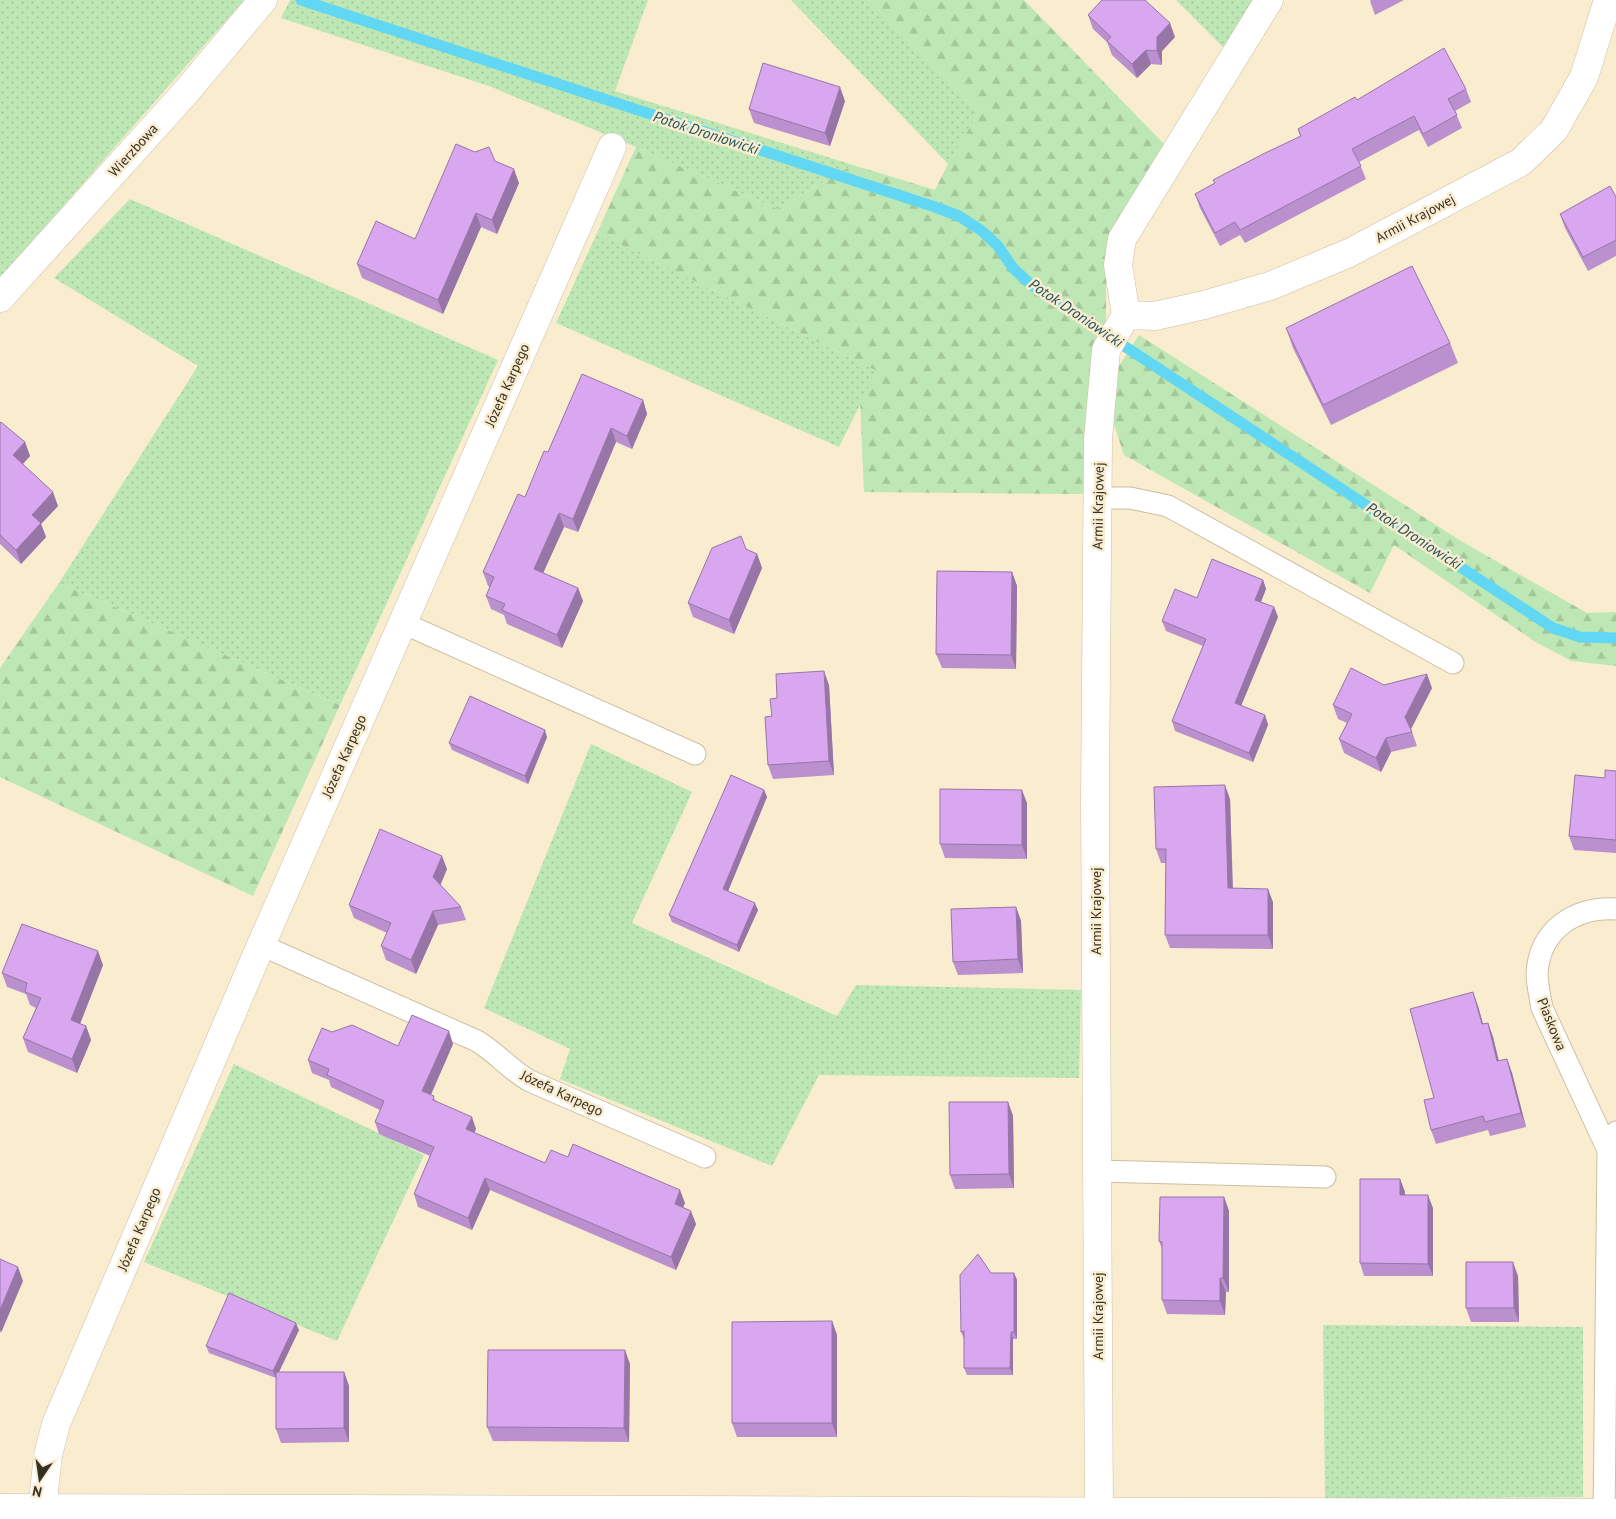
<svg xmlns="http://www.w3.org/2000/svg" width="1616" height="1519" font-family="'PT Sans',sans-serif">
	<defs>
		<pattern id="grass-dots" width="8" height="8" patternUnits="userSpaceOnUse" patternTransform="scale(1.25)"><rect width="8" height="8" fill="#bde7b4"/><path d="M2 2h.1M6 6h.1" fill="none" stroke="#a3c69b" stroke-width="1.8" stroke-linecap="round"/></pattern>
		<pattern id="forest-firs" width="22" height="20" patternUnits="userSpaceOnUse" patternTransform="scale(1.25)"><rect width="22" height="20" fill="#bde7b4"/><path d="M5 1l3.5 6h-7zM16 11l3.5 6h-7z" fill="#a3c69b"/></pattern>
	</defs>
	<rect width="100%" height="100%" fill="#f9eccf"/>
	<path fill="url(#grass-dots)" d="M 0,0 L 244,0 L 0,278 Z
		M 290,0 L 648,0 L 615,91 L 853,165 L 777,209 L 636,147 L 489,86 L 281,18 Z
		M 791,0 L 869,0 L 979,112 L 948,164 Z
		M 1176,0 L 1254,0 L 1224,48 Z
		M 130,199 L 498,360 L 340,705 L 59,583 L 198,366 L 54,278 Z
		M 597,233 L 877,371 L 839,447 L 556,323 Z
		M 591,744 L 692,792 L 632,923 L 837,1016 L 856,985 L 1081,990 L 1079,1078 L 819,1075 L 772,1166 L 560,1079 L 570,1049 L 484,1008 Z
		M 234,1064 L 424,1155 L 337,1341 L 144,1262 Z
		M 1323,1325 L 1583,1327 L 1583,1497 L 1325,1499 Z"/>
	<path fill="url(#forest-firs)" d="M 869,0 L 1024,0 L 1165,145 L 1106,248 L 1106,322 L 1095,346 L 1085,451 L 1083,494 L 864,492 L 860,402 L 877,371 L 597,233 L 636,147 L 777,209 L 853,165 L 935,190 L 948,164 L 979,112 Z
		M 1139,335 L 1461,541 L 1587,613 L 1616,612 L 1616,666 L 1572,661 L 1537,643 L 1394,545 L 1370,593 L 1124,455 L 1113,421 L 1119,366 Z
		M 59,583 L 340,705 L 253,896 L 0,777 L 0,668 Z"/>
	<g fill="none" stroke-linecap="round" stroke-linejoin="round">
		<path stroke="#62d7f3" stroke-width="11" d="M 301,0 L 935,207 L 959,216 L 982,231 L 998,246 L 1013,268 L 1030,284 L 1553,628 L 1580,637 L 1616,638"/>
		<g stroke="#ccbfa3" stroke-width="23">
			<path id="lane" d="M 1097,498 L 1130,498 L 1168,506 L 1453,663
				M 403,623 L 695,754
				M 261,945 L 477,1041 C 496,1052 510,1070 530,1081 L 705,1157
				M 1608,1150 L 1542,1008 C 1540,996 1537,984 1537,973 C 1540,929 1575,907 1616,909
				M 1097,1171 L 1325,1177
				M 1604,1519 L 1608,1150 L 1616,1132"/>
		</g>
		<g stroke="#ccbfa3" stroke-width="29">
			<path id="street" d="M 0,298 L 186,92 L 263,0
				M 1126,315 L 1155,316 L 1204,305 L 1270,286 L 1349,253 L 1521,162 L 1554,130 L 1584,77 L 1608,0
				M 0,1508 L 1616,1513
				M 1099,1513 L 1095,798 L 1098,439 L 1106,350 L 1126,315 L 1118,265 L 1122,239 L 1269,0
				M 41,1519 L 48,1455 L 56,1424 L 261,945 L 612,147"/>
		</g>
		<use href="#lane" stroke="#fff" stroke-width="21"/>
		<use href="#street" stroke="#fff" stroke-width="28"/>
	</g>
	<path fill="#ba90ce" d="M 1371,0 L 1404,0 L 1375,15 L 1370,1 Z
		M 1088,15 L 1175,37 L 1162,51 L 1162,65 L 1151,64 L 1137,78 L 1112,55 L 1107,42 L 1093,29 Z
		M 1466,89 L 1471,102 L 1455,111 L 1462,128 L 1428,147 L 1419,130 L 1359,162 L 1366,179 L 1245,243 L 1240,235 L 1220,246 L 1200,208 L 1195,194 L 1300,136 L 1298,129 L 1357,100 Z
		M 845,101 L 830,146 L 754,123 L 749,109 Z
		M 475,152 L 495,161 L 519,183 L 497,234 L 481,227 L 443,314 L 362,278 L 357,264 L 415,239 Z
		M 1616,197 L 1616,256 L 1588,271 L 1565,228 L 1560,214 Z
		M 1286,328 L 1450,343 L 1458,363 L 1331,425 L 1293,348 Z
		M 643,400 L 647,414 L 632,449 L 616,442 L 578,532 L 564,527 L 543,573 L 578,588 L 583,601 L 562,648 L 507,624 L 504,615 L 491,609 L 486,596 L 490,587 L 488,586 L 483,572 L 525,497 L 548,452 Z
		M 0,423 L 25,442 L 30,456 L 23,464 L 58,506 L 41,524 L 46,537 L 21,564 L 0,544 Z
		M 746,549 L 757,554 L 762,568 L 734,634 L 693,617 L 688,603 Z
		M 1012,572 L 1017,586 L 1016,669 L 942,668 L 936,654 Z
		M 1263,580 L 1266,589 L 1261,602 L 1274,607 L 1278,617 L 1241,706 L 1265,715 L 1268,725 L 1253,762 L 1175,731 L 1172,721 L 1203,646 L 1166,631 L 1162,621 L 1197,598 Z
		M 829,685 L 834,775 L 773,779 L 768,765 L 772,716 L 777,698 Z
		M 1384,685 L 1432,688 L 1411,729 L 1417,746 L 1391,752 L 1381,772 L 1344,753 L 1339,739 L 1347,723 L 1338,719 L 1333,705 Z
		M 547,737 L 528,784 L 452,750 L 449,743 Z
		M 1616,771 L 1616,853 L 1574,850 L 1569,836 L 1605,778 Z
		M 764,790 L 767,797 L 728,891 L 758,910 L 739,952 L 672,922 L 669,915 Z
		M 1230,799 L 1233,888 L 1273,902 L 1273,949 L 1170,948 L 1165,935 L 1166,863 L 1161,863 L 1156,849 Z
		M 1027,803 L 1027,859 L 945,858 L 940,844 Z
		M 447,869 L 440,885 L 461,907 L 466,920 L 438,925 L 416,974 L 386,960 L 381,946 L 387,933 L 354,918 L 349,905 Z
		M 1016,907 L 1021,921 L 1023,973 L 958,975 L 953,962 Z
		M 103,965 L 80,1024 L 86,1026 L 91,1040 L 77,1073 L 28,1052 L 23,1038 L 36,1008 L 30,1005 L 26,994 L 7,987 L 2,973 Z
		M 1478,1006 L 1483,1024 L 1488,1023 L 1493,1037 L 1499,1061 L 1507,1059 L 1512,1073 L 1526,1127 L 1490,1136 L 1488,1130 L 1436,1144 L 1431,1130 L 1434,1098 Z
		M 332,1032 L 398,1046 L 453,1044 L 431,1095 L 436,1101 L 476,1129 L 474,1133 L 545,1163 L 568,1157 L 685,1203 L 683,1207 L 696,1224 L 676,1270 L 490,1190 L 472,1230 L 418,1207 L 414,1194 L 430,1156 L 379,1134 L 375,1122 L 380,1110 L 331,1087 L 329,1080 L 312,1073 L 308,1060 Z
		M 1008,1102 L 1013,1116 L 1014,1188 L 955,1189 L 950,1175 Z
		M 1400,1179 L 1405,1192 L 1405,1195 L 1433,1208 L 1433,1276 L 1364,1276 L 1360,1263 Z
		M 1224,1197 L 1229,1211 L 1229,1292 L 1226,1292 L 1225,1315 L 1167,1314 L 1162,1300 L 1162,1249 L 1159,1241 Z
		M 991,1273 L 1014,1273 L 1017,1280 L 1017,1339 L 1013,1339 L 1013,1375 L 967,1375 L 964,1368 L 964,1339 L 961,1332 Z
		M 1518,1276 L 1519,1322 L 1471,1322 L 1466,1308 Z
		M 832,1321 L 837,1335 L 837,1437 L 737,1437 L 732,1423 Z
		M 299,1330 L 279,1372 L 344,1372 L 349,1386 L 349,1442 L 281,1443 L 276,1429 L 276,1378 L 209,1353 L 206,1346 Z
		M 630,1364 L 629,1442 L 493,1441 L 487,1427 Z"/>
	<path fill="#9775a7" d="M 1170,23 L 1175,37 L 1162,51 L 1162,65 L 1157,51 L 1157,37 Z
		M 1146,50 L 1151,64 L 1137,78 L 1132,64 Z
		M 840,87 L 845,101 L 830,146 L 825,133 Z
		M 514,169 L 519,183 L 497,234 L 492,220 Z
		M 476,213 L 481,227 L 443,314 L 438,300 Z
		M 643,400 L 647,414 L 632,449 L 627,436 Z
		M 611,428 L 616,442 L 578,532 L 573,519 Z
		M 25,442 L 30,456 L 18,469 L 13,455 Z
		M 53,492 L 58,506 L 41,524 L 46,537 L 21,564 L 16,550 L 32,515 Z
		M 559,513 L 564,527 L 539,582 L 534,569 Z
		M 757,554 L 762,568 L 734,634 L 729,620 Z
		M 1012,572 L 1017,586 L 1016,669 L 1011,655 Z
		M 1263,580 L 1266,589 L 1258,609 L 1255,600 Z
		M 578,588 L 583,601 L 562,648 L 557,635 Z
		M 1274,607 L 1278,617 L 1238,713 L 1235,703 Z
		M 824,671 L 829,685 L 834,775 L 829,761 Z
		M 1427,674 L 1432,688 L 1410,731 L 1405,717 Z
		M 1265,715 L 1268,725 L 1253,762 L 1249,753 Z
		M 545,730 L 547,737 L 528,784 L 525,776 Z
		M 1386,738 L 1391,752 L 1381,772 L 1376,758 Z
		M 1225,785 L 1230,799 L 1233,902 L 1228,888 Z
		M 764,790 L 767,797 L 726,896 L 723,889 Z
		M 1022,790 L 1027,803 L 1027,859 L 1022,845 Z
		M 442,856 L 447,869 L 438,891 L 433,877 Z
		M 1268,889 L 1273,902 L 1273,949 L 1268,935 Z
		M 755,903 L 758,910 L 739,952 L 737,945 Z
		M 1016,907 L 1021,921 L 1023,973 L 1018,959 Z
		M 433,911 L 438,925 L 416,974 L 411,960 Z
		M 98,951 L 103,965 L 76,1034 L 71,1020 Z
		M 1473,992 L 1478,1006 L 1487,1038 L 1482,1024 Z
		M 1488,1023 L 1493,1037 L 1502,1075 L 1497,1061 Z
		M 86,1026 L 91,1040 L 77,1073 L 72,1059 Z
		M 449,1031 L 453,1044 L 427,1103 L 422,1091 Z
		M 1507,1059 L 1512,1073 L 1526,1127 L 1521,1113 Z
		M 1008,1102 L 1013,1116 L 1014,1188 L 1009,1174 Z
		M 472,1117 L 476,1129 L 470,1142 L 466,1129 Z
		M 485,1178 L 490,1190 L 472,1230 L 468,1218 Z
		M 1400,1179 L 1405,1192 L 1405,1208 L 1400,1195 Z
		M 680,1190 L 685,1203 L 679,1216 L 675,1204 Z
		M 1428,1195 L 1433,1208 L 1433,1276 L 1428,1264 Z
		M 1224,1197 L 1229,1211 L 1229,1292 L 1223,1278 Z
		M 691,1211 L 696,1224 L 676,1270 L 671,1257 Z
		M 1513,1262 L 1518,1276 L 1519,1322 L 1514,1308 Z
		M 18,1267 L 23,1281 L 1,1333 L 0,1330 L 0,1310 Z
		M 1014,1273 L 1017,1280 L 1017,1339 L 1014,1332 Z
		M 1220,1278 L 1226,1292 L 1225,1315 L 1220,1301 Z
		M 832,1321 L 837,1335 L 837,1437 L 832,1423 Z
		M 296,1323 L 299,1330 L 276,1378 L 273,1371 Z
		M 1011,1332 L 1013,1339 L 1013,1375 L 1010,1368 Z
		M 625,1350 L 630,1364 L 629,1442 L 624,1428 Z
		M 344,1372 L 349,1386 L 349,1442 L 344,1428 Z"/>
	<path fill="#d8a7ef" stroke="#9775a7" d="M 1102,0 L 1145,0 L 1170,23 L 1157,37 L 1157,51 L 1146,50 L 1132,64 L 1107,41 L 1111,37 L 1088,15 Z
		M 1444,48 L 1466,89 L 1448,99 L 1457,115 L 1423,134 L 1414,116 L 1352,149 L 1361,166 L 1240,230 L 1235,222 L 1215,233 L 1195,194 L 1215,183 L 1213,180 L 1265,153 L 1301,136 L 1298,129 L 1355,97 L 1357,100 Z
		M 763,63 L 840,87 L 825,133 L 749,109 Z
		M 456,144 L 475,152 L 489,147 L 495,161 L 514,169 L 492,220 L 476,213 L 438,300 L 357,264 L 376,221 L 415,239 Z
		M 1610,186 L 1616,197 L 1616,240 L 1583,257 L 1560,214 Z
		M 1412,266 L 1450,343 L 1323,405 L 1286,328 Z
		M 582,374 L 643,400 L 627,436 L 611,428 L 573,519 L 559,513 L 534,569 L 578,588 L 557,635 L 502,610 L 505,604 L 486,596 L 494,577 L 483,572 L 518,494 L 525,497 L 544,451 L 548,452 Z
		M 1,422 L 25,442 L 13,455 L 53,492 L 32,515 L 41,523 L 16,550 L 0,535 L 0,423 Z
		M 741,536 L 746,549 L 757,554 L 729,620 L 688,603 L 712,548 Z
		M 1212,559 L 1263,580 L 1255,600 L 1274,607 L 1235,703 L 1265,715 L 1249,753 L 1172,721 L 1206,639 L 1162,621 L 1175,589 L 1197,598 Z
		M 937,571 L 1012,572 L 1011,655 L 936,654 Z
		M 1351,668 L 1384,685 L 1427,674 L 1405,717 L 1412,732 L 1386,738 L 1376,758 L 1339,739 L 1352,714 L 1333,705 Z
		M 824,671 L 829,761 L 768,765 L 765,717 L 772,716 L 770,699 L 777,698 L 776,674 Z
		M 470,696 L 545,730 L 525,776 L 449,743 Z
		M 1605,770 L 1616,771 L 1616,840 L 1569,836 L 1575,775 L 1605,778 Z
		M 731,775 L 764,790 L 723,889 L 755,903 L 737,945 L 669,915 Z
		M 1225,785 L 1228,888 L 1268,889 L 1268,935 L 1165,935 L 1166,849 L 1156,849 L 1154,787 Z
		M 940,789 L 1022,790 L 1022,845 L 940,844 Z
		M 380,829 L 442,856 L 433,877 L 461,907 L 433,911 L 411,960 L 381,946 L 391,923 L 349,905 Z
		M 1016,907 L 1018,959 L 953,962 L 951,909 Z
		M 22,924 L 98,951 L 71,1020 L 86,1026 L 72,1059 L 23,1038 L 41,998 L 25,992 L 27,983 L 2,973 Z
		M 1473,992 L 1482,1024 L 1488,1023 L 1497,1061 L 1507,1059 L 1521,1113 L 1485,1122 L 1483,1116 L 1431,1130 L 1424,1100 L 1434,1098 L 1410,1009 Z
		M 412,1015 L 449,1031 L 422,1091 L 434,1096 L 433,1100 L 472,1117 L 466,1129 L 545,1163 L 551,1150 L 568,1157 L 573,1144 L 680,1190 L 675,1204 L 691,1211 L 671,1257 L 485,1178 L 468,1218 L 414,1194 L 434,1147 L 375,1122 L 384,1101 L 327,1075 L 329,1069 L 308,1060 L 322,1028 L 332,1032 L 352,1025 L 398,1046 Z
		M 949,1102 L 1008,1102 L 1009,1174 L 950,1175 Z
		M 1360,1179 L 1400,1179 L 1400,1195 L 1428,1195 L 1428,1264 L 1360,1263 Z
		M 1160,1197 L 1224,1197 L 1223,1278 L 1220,1278 L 1220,1301 L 1162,1300 L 1162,1242 L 1159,1241 Z
		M 978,1254 L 991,1273 L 1014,1273 L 1014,1332 L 1011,1332 L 1010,1368 L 964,1368 L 964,1331 L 961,1332 L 960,1275 Z
		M 0,1259 L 18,1267 L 0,1310 Z
		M 1466,1262 L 1513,1262 L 1514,1308 L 1466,1308 Z
		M 229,1293 L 296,1323 L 273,1371 L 206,1346 Z
		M 832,1321 L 832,1423 L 732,1423 L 732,1322 Z
		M 488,1350 L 625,1350 L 624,1428 L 487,1427 Z
		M 276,1372 L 344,1372 L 344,1428 L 276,1429 Z"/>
	<g text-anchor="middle" stroke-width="5" stroke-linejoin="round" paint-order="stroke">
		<g font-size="14" fill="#342f24" stroke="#f9eccf">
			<text transform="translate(133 150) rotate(-48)" y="5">Wierzbowa</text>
			<text transform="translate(1415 218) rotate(-28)" y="5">Armii Krajowej</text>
			<text transform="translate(507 385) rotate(-66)" y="5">Józefa Karpego</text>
			<text transform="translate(1098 506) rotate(-89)" y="5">Armii Krajowej</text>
			<text transform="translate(344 756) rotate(-66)" y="5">Józefa Karpego</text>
			<text transform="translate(1096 911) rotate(-90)" y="5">Armii Krajowej</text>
			<text transform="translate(1552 1024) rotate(68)" y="5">Piaskowa</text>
			<text transform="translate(562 1093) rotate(25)" y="5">Józefa Karpego</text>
			<text transform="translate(139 1229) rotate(-67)" y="5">Józefa Karpego</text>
			<text transform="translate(1098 1316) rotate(-90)" y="5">Armii Krajowej</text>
		</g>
		<g font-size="15" font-style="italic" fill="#1f515d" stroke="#f9eccf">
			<text transform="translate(706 133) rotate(18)" y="5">Potok Droniowicki</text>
			<text transform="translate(1076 313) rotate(34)" y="5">Potok Droniowicki</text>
			<text transform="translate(1414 536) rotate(33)" y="5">Potok Droniowicki</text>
		</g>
	</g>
	<g transform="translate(40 1479) rotate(193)" stroke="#f9eccf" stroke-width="4" paint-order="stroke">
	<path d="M0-4L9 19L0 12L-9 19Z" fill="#342f24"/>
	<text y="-8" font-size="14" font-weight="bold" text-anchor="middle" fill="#342f24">N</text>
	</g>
</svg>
